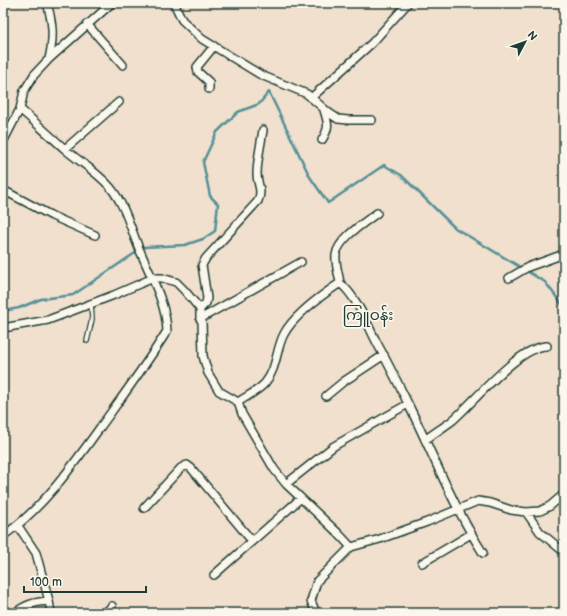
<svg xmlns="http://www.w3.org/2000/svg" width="567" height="616" font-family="'Balsamiq Sans','Noto Sans Myanmar',sans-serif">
	<rect width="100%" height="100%" fill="#f0e0cd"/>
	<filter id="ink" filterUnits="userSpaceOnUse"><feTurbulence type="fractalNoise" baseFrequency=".025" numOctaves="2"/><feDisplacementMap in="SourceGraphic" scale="8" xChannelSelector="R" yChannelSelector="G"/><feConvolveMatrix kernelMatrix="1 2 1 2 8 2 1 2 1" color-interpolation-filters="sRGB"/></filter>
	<g filter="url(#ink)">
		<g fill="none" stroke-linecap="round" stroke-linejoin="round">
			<path stroke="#569098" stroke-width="2.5" d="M 3,311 L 19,308 L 41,299 L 73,295 L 144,247 L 185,245 L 203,239 L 215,231 L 218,204 L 210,196 L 203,162 L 217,132 L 238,112 L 259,104 L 269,92 L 310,177 L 328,203 L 384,165 L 401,175 L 455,228 L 545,282 L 564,307"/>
			<g stroke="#1f3d34" stroke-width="6">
				<path id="lane" d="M 87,341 L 92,319 L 91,304"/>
			</g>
			<g stroke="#1f3d34" stroke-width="10">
				<path id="street" d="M 47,3 C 53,24 54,37 49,59
					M 174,3 L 182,20 L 202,39 L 261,75 L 307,94 L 329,113 L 338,119 L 348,120 L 372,120
					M 87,24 L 123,65
					M 209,89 L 209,82 L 198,72 L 197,67 L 214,46
					M 311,98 L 372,43 L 408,3
					M 322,140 C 330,127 328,123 324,110
					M 3,142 L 20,109 L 24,91 L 34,75 L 49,59 L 112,3
					M 65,149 L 119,102
					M 3,190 L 52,216 L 95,235
					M 509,278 L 528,267 L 564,254
					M 340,283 C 339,275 335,264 336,255 C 338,239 364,223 377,213
					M 200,309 L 206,303 L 207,298 L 202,265 L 206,258 L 258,201 C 263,189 257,185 257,174 C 257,160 261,144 263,130
					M 200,319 L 301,262
					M 3,328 L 48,320 L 114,295 L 153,278 L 162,278 L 176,282 L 185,291 L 200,309 L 200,319 L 202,321 L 203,356 L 208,373 L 219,391 L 238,402 L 242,414 L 274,469 L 286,484 L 338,533 L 351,547 L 380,539 L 427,522 L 478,501 L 490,503 L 511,510 L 526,512 L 540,511 L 550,506 L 564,494
					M 326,396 L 343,382 L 384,355
					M 238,402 C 247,396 258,391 265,383 C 277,369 276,349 284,334 C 294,315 322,295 340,283 C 357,297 367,324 377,343 C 390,367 402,391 414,416 C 436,462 455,509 483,553
					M 425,440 C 434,433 444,427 453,420 C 474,402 519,346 547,346
					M 286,484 L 334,446 L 408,404
					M 144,508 L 181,468 L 187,465 L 191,468 L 252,541
					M 526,512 L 540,532 L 564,552
					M 18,526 L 36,553 L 49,601 L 51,613
					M 3,536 C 42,509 71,468 99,429 C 122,397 146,365 167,331 C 166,303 152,279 141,253 C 131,231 126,206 110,187 C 97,172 80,162 66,150 C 50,136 35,122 20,109
					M 422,563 L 471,534
					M 214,575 L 301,498
					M 15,613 C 26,604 35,602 49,601
					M 105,613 L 112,606
					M 316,613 L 311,601 L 317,581 L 351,547"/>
			</g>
			<use href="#lane" stroke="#fbf7ec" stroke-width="3.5"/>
			<use href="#street" stroke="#fbf7ec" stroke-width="7"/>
		</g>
	</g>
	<g text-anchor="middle" stroke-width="3.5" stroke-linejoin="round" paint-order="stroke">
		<g font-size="15" fill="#1f3d34" stroke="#fbf7ec">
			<text x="368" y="320">ကြူဝန်း</text>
		</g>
	</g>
	<rect width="567" height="616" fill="none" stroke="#fbf7ec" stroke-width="16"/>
	<rect x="8" y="8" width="551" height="600" fill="none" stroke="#1f3d34" stroke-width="1.5" filter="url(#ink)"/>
	<g transform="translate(525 42) rotate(49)" stroke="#fbf7ec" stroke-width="3" paint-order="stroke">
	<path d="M0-3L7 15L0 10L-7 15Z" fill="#1f3d34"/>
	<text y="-6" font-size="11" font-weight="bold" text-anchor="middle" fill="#1f3d34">N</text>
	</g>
	<path d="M24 586v6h122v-6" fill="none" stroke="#1f3d34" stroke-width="2"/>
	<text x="30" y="586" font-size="12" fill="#1f3d34" stroke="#fbf7ec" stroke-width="3" paint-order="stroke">100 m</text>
</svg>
